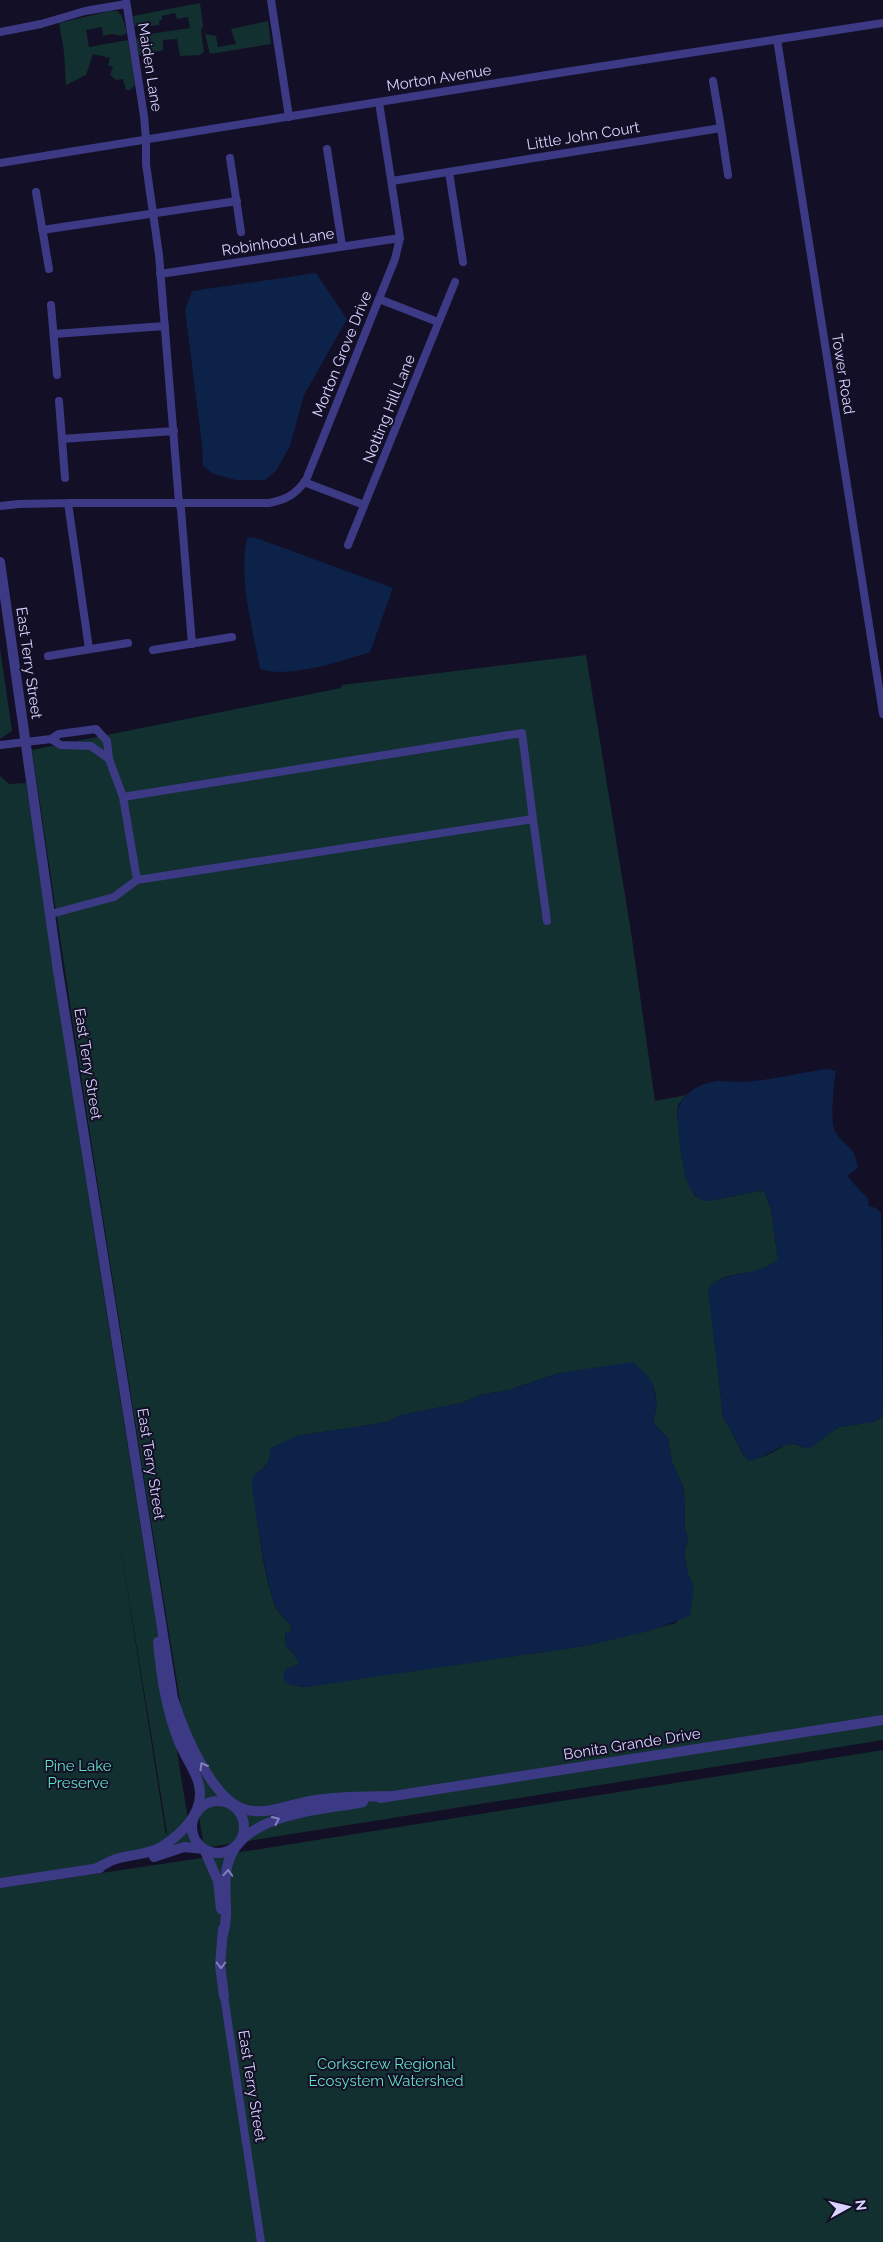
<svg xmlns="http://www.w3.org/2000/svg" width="883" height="2242" font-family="Raleway,sans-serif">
	<rect width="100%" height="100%" fill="#130f26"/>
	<path fill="#12302f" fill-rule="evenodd" d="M 200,3 L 203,27 L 201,30 L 204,52 L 200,55 L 180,56 L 177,39 L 163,40 L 163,50 L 156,52 L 156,54 L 139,55 L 136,39 L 142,35 L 190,28 L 188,17 L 177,19 L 175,13 L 162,16 L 162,20 L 159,21 L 159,25 L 135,27 L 133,16 Z
		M 110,11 L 117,11 L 122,16 L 127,33 L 121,36 L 112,34 L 103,36 L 102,27 L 86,30 L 89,47 L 128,40 L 135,85 L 130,90 L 126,90 L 123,79 L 116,80 L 110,75 L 113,67 L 108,65 L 110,58 L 93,54 L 86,75 L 66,85 L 64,52 L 59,23 Z
		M 268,21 L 271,44 L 210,54 L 205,34 L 216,36 L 218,47 L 236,44 L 231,29 Z
		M 0,648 L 12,731 L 0,739 Z
		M 586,655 L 631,932 L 655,1101 L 686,1095 L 678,1105 L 677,1113 L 685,1176 L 695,1196 L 708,1201 L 764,1190 L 771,1210 L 778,1259 C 760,1277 733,1270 717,1281 C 714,1283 711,1287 709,1290 L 723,1416 L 744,1456 C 751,1456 759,1458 765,1456 C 778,1451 787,1439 802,1447 L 839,1427 L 874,1422 L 883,1416 L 883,1740 L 204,1848 C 144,1482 86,1117 32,750 L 341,688 L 342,685 ZM 637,1367 C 651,1375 658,1392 656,1408 C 656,1413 653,1418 653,1423 L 668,1438 L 672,1462 L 684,1489 L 685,1529 L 688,1538 L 684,1553 L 688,1574 L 691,1580 L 676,1623 L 585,1646 L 300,1687 L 286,1669 L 300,1664 L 285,1641 L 285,1636 L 292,1631 C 290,1619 277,1614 274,1603 C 262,1565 254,1513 256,1473 C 267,1469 270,1459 271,1448 L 303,1435 L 376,1424 L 390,1421 L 401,1415 L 462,1403 L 480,1395 L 509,1390 L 559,1373 Z
		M 0,776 L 9,784 L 26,783 C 78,1139 135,1495 193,1850 L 0,1878 ZM 118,1531 L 167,1832 L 166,1835 Z
		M 883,1750 L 883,2242 L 0,2242 L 0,1888 L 222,1855 Z"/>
	<path fill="#0c2248" d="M 316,273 L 347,319 L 304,395 L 290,446 L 276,471 L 265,480 L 236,480 L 214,474 L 203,466 L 202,445 L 185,310 L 192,291 Z
		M 253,537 L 393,588 L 370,652 C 341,661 289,679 260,669 C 253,630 238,578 247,538 Z
		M 827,1069 L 836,1071 C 834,1082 829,1124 836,1133 C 847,1150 854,1143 858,1168 L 847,1176 L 868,1199 L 869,1206 L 876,1208 L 881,1213 L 883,1416 L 874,1422 L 839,1427 L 809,1449 C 804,1448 799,1444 794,1444 C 781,1443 765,1458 749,1461 L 744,1456 L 723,1416 L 708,1290 C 718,1270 761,1277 778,1259 L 771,1210 L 764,1190 L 708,1201 C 679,1199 680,1135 677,1113 C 680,1097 693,1087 708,1083 C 720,1079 731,1082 743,1082 C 771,1080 799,1073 827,1069 Z
		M 633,1362 L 648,1376 L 652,1382 L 657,1403 L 653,1423 L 668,1438 L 672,1462 L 684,1489 L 685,1529 L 688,1538 L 684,1553 L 688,1574 L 694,1587 L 690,1616 L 649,1631 L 585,1646 L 307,1687 L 291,1685 L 285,1682 L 283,1675 L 286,1669 L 299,1664 L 292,1651 L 286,1648 L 285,1633 L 292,1631 C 290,1618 277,1614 274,1602 C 263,1566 258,1526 252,1488 L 252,1480 L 256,1473 C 267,1470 270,1459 271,1448 L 296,1436 L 376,1424 L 390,1421 L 401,1415 L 462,1403 L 480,1395 L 509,1390 L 559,1373 Z"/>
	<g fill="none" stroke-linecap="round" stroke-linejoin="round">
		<path stroke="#3d3a85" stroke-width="8" d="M 126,0 L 144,116 L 146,139 L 146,164 L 159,255 L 179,503 L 181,509 L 192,644
			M 271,0 L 289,117
			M 0,32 L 41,24 L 85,11 L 126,4
			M 777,39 L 883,714
			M 713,81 L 721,128
			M 327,149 L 342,245
			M 230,158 L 241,232
			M 0,163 L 565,72 L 883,23
			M 449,172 L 463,262
			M 392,181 L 721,128 L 728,175
			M 36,192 L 49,269
			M 42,230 L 237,201
			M 160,274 L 400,238
			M 379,299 L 438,322
			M 51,305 L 57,375
			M 54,334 L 165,326
			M 59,401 L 65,478
			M 62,439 L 174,431
			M 304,482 L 364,505
			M 68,503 L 89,649
			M 0,506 L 19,504 L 68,503 L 269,503 C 286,500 296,494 306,480 L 395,259 L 400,238 L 379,102
			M 348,545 L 455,282
			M 153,650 L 232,637
			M 48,656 L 128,643
			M 51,739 L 59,734 L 96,729 L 107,741 L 109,759
			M 0,745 L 51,739 L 61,745 L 91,746 L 109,759 L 123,797 L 137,880 L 114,897 L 51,914
			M 123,797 L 522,733 L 533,819 L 137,880
			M 533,819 L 547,921
			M 224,1996 L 261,2242"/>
		<path stroke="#3d3a85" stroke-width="10" d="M 0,562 L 58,971 L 173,1698 C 183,1730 214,1809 253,1811 C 272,1813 292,1804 310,1801 C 335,1796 361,1797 386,1796
			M 380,1798 L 883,1720
			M192 1827a26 26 0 1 1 52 0a26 26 0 1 1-52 0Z
			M 154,1857 L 184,1847 L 204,1849 L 218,1881 L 221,1909
			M 95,1869 C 102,1866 109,1861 116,1859 C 132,1854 149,1855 163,1846 C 181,1834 199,1817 200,1795 C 201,1777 185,1758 179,1742 C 166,1710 161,1676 158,1642
			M 0,1883 L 100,1868
			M 223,1929 L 220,1965 L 224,1996
			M 223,1935 C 230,1911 222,1889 227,1867 C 239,1812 321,1811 363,1802"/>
	</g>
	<defs><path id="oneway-chevron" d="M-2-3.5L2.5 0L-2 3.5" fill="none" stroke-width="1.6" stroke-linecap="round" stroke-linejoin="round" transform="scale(1.25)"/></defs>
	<g stroke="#837fbc">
		<use href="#oneway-chevron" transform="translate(203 1766) rotate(-120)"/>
		<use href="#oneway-chevron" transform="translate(276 1820) rotate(-24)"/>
		<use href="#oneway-chevron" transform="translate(228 1873) rotate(-86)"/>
		<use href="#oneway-chevron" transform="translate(221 1965) rotate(90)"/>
	</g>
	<g text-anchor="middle" stroke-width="4" stroke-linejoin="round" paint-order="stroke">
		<g font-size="15" fill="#d9d4ff" stroke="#130f26">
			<text transform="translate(150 67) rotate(81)" y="5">Maiden Lane</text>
			<text transform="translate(439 78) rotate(-9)" y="5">Morton Avenue</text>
			<text transform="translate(583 136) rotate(-9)" y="5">Little John Court</text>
			<text transform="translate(278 242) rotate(-9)" y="5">Robinhood Lane</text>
			<text transform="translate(342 354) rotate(-68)" y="5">Morton Grove Drive</text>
			<text transform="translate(843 374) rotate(81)" y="5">Tower Road</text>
			<text transform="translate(389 409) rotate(-68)" y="5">Notting Hill Lane</text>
			<text transform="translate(29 663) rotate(82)" y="5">East Terry Street</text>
			<text transform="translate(88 1064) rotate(81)" y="5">East Terry Street</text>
			<text transform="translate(151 1464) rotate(81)" y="5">East Terry Street</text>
			<text transform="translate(632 1744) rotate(-9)" y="5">Bonita Grande Drive</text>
			<text transform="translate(252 2086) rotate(81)" y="5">East Terry Street</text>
		</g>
		<g font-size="15" fill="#5fe0c0" stroke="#130f26">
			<text x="78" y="1771">Pine Lake<tspan x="78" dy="17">Preserve</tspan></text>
			<text x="386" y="2069">Corkscrew Regional<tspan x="386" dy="17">Ecosystem Watershed</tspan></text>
		</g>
	</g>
	<g transform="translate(848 2207) rotate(82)" stroke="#130f26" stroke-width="4" paint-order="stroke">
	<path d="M0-4L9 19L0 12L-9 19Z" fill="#d9d4ff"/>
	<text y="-8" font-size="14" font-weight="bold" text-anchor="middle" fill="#d9d4ff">N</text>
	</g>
</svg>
